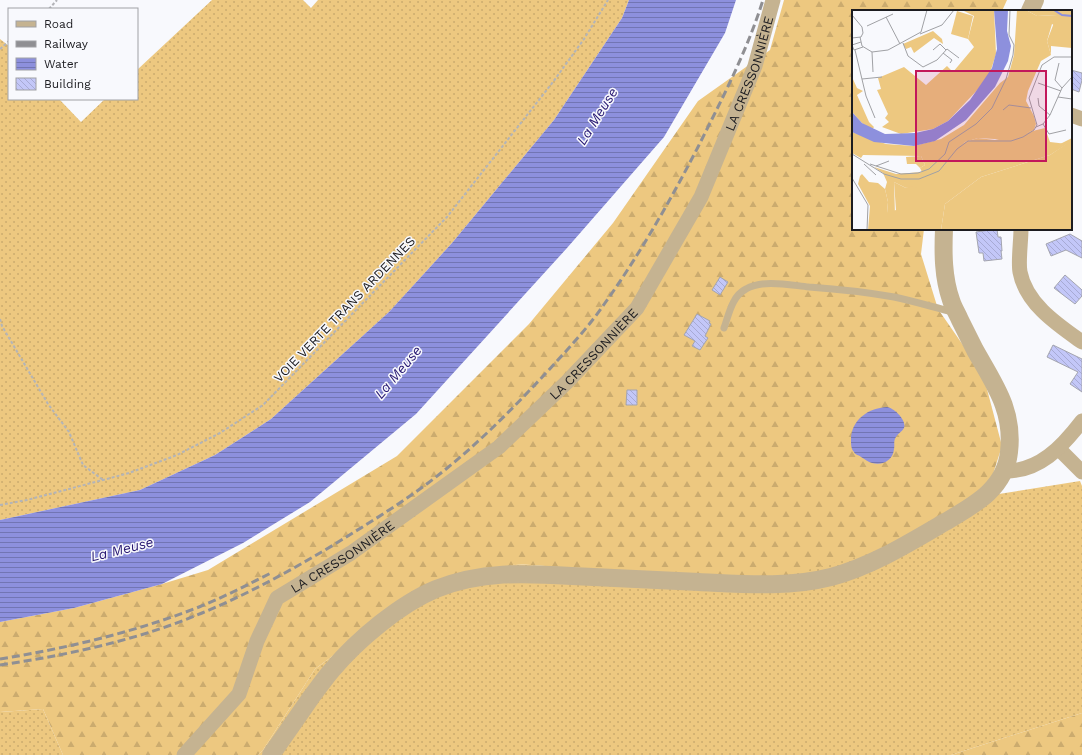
<svg xmlns="http://www.w3.org/2000/svg" width="1082" height="755" font-family="'Work Sans',sans-serif">
	<defs>
		<pattern id="grass-dots" width="8" height="8" patternUnits="userSpaceOnUse"><rect width="8" height="8" fill="#edc880"/><path d="M2 2h.1M6 6h.1" fill="none" stroke="#cbab6e" stroke-width="1.8" stroke-linecap="round"/></pattern>
		<pattern id="forest-firs" width="22" height="20" patternUnits="userSpaceOnUse"><rect width="22" height="20" fill="#edc880"/><path d="M5 1l3.5 6h-7zM16 11l3.5 6h-7z" fill="#cbab6e"/></pattern>
		<pattern id="water-rules" width="6" height="5" patternUnits="userSpaceOnUse"><rect width="6" height="5" fill="#8d90dd"/><path d="M0 2.5h6" fill="none" stroke="#7275b3"/></pattern>
		<pattern id="building-back-hatch" width="6" height="6" patternUnits="userSpaceOnUse"><rect width="6" height="6" fill="#c3c7f8"/><path d="M-1 5l2 2M0 0l6 6M5-1l2 2" fill="none" stroke="#a7aad4"/></pattern>
	</defs>
	<rect width="100%" height="100%" fill="#f8f9fd"/>
	<path fill="url(#grass-dots)" d="M 212,0 L 303,0 L 311,8 L 318,0 L 629,0 L 622,18 L 554,120 L 452,243 L 389,312 L 271,419 L 215,455 L 140,490 L 0,520 L 0,39 L 9,46 L 9,99 L 59,99 L 81,122 L 105,99 L 137,99 L 137,70 Z
		M 1080,481 L 1082,486 L 1082,713 L 951,755 L 258,755 L 263,750 L 315,669 L 411,598 L 515,564 L 661,574 L 986,496 Z
		M 43,709 L 63,755 L 0,755 L 0,712 Z"/>
	<path fill="url(#forest-firs)" d="M 784,0 L 1007,0 L 1002,11 L 853,11 L 853,229 L 924,229 L 921,254 L 938,309 L 983,374 L 1002,446 L 986,496 L 901,545 L 781,577 L 661,574 L 516,564 L 411,598 L 315,669 L 263,750 L 258,755 L 63,755 L 43,709 L 0,712 L 0,622 L 74,608 L 162,584 L 208,570 L 397,456 L 529,324 L 613,223 L 698,101 L 770,50 Z
		M 1082,713 L 1082,755 L 951,755 Z"/>
	<path fill="url(#water-rules)" d="M 629,0 L 736,0 L 725,33 L 664,137 L 567,248 L 416,414 L 310,502 L 243,543 L 162,584 L 74,608 L 0,622 L 0,520 L 140,490 L 215,455 L 271,419 L 389,312 L 452,243 L 554,120 L 622,18 Z
		M 887,407 C 894,408 907,420 904,428 C 902,432 898,433 896,437 C 893,441 895,445 894,449 C 893,460 883,466 872,463 C 868,462 865,459 861,457 C 859,455 855,455 854,452 C 851,449 851,444 851,440 C 851,420 868,408 887,407 Z"/>
	<path fill="url(#building-back-hatch)" stroke="#a4a5af" d="M 1071,70 L 1082,73 L 1082,80 L 1079,92 L 1071,89 Z
		M 997,229 L 998,237 L 1001,237 L 1002,251 L 1001,251 L 1002,259 L 984,261 L 983,253 L 979,253 L 976,232 Z
		M 1070,234 L 1082,241 L 1082,258 L 1066,250 L 1051,256 L 1046,244 Z
		M 1065,275 L 1082,290 L 1082,296 L 1075,304 L 1054,288 Z
		M 720,277 L 728,282 L 720,295 L 712,290 Z
		M 697,314 L 710,321 L 709,323 L 711,324 L 705,336 L 708,338 L 700,350 L 692,346 L 695,341 L 684,335 Z
		M 1053,345 L 1082,359 L 1082,392 L 1070,384 L 1078,372 L 1047,357 Z
		M 627,390 L 637,390 L 637,405 L 626,405 Z"/>
	<g fill="none" stroke-linecap="round" stroke-linejoin="round">
		<path stroke="#b3b4b8" stroke-width="2" stroke-dasharray="3 2" stroke-linecap="butt" d="M 49,9 L 57,0
			M 0,49 L 9,41
			M 0,319 L 2,326 L 48,404 L 69,432 L 83,465 L 103,480
			M 0,505 L 27,500 L 103,480 L 129,473 L 177,455 L 220,433 L 263,405 L 447,217 L 553,82 L 584,39 L 608,0"/>
		<path stroke="#c5b391" stroke-width="7" d="M 724,328 C 729,314 732,296 746,289 C 764,279 789,285 809,287 C 837,289 866,292 894,297 C 913,301 933,307 953,312"/>
		<g stroke="#c5b391" stroke-width="15">
			<path d="M 1071,115 L 1082,119"/>
			<path d="M 1021,229 C 1021,241 1018,262 1020,272 C 1026,304 1058,325 1082,342"/>
			<path d="M 1059,449 L 1082,472"/>
			<path d="M 1004,471 C 1039,472 1062,447 1082,421"/>
			<path id="s1" d="M 184,755 L 239,694 L 257,641 L 277,598 L 351,553 L 499,447 L 567,382 L 637,308 L 701,197 L 755,66 L 773,0"/>
		</g>
		<path stroke="#c5b391" stroke-width="18" d="M 1030,11 L 1035,0
			M 271,755 C 285,735 298,716 312,696 C 319,687 325,678 332,670 C 357,640 400,604 436,589 C 481,571 524,573 572,576 C 614,578 657,580 699,582 C 742,584 788,588 831,577 C 872,566 909,543 945,522 C 974,505 1005,489 1009,452 C 1014,410 994,384 975,350 C 970,340 965,330 960,320 C 957,313 953,307 951,300 C 943,277 943,253 944,229"/>
		<path stroke="#8f8f93" stroke-width="3" stroke-dasharray="8 4" stroke-linecap="butt" d="M 0,659 C 68,648 135,632 199,607 C 224,597 247,585 271,573
			M 0,665 C 68,655 138,640 202,613 C 248,594 292,570 335,544 C 359,529 384,514 407,498 C 459,463 504,418 546,373 C 567,350 588,328 605,303 C 640,254 670,201 698,147 C 722,99 747,51 763,0"/>
	</g>
	<g text-anchor="middle" stroke-width="3" stroke-linejoin="round" paint-order="stroke">
		<g font-size="13" fill="#1c1c20" stroke="#f8f9fd">
			<text dy="5" stroke="none"><textPath href="#s1" startOffset="911">LA CRESSONNIÈRE</textPath></text>
			<text transform="translate(344 309) rotate(-46)" y="5">VOIE VERTE TRANS ARDENNES</text>
			<text dy="5" stroke="none"><textPath href="#s1" startOffset="587">LA CRESSONNIÈRE</textPath></text>
			<text dy="5" stroke="none"><textPath href="#s1" startOffset="263">LA CRESSONNIÈRE</textPath></text>
		</g>
		<g font-size="14" font-style="italic" fill="#281973" stroke="#f8f9fd">
			<text transform="translate(597 116) rotate(-58)" y="5">La Meuse</text>
			<text transform="translate(398 372) rotate(-50)" y="5">La Meuse</text>
			<text transform="translate(122 549) rotate(-14)" y="5">La Meuse</text>
		</g>
	</g>
	<g transform="translate(852 10)">
		<rect width="220" height="220" fill="#f8f9fd"/>
		<path d="M 110,0 L 142,0 L 144,44 L 138,63 L 130,75 L 96,111 L 81,119 L 49,124 L 30,117 L 37,112 L 33,108 L 36,104 L 25,80 L 29,79 L 26,68 L 52,57 L 74,75 L 95,56 L 101,62 L 122,37 L 116,29 L 122,6 ZM 174,0 L 220,0 L 220,38 L 199,36 L 199,45 L 195,31 L 205,5 L 185,6 ZM 0,67 L 5,78 L 11,81 L 5,85 L 17,112 L 22,117 L 20,120 L 10,113 L 0,102 ZM 193,118 L 198,132 L 215,134 L 198,145 L 129,167 L 93,194 L 89,220 L 16,220 L 18,196 L 6,174 L 8,166 L 10,164 L 17,172 L 26,173 L 33,179 L 36,192 L 35,203 L 44,200 L 42,172 L 54,178 L 72,167 L 113,132 L 126,128 L 143,130 ZM 69,146 L 73,155 L 68,158 L 64,154 L 55,154 L 54,147 Z" fill="#edc880"/>
		<path d="M 165,0 L 174,0 L 185,6 L 205,5 L 215,11 L 209,19 L 200,14 L 195,31 L 199,45 L 189,51 L 176,81 L 174,91 L 182,106 L 184,114 L 182,120 L 158,130 L 126,128 L 113,132 L 84,162 L 72,167 L 69,179 L 61,176 L 54,178 L 42,172 L 43,205 L 35,203 L 36,192 L 33,179 L 35,172 L 31,163 L 22,157 L 44,164 L 70,162 L 68,158 L 73,155 L 69,146 L 11,145 L 9,148 L 0,143 L 0,122 L 34,134 L 62,136 L 89,129 L 112,115 L 148,73 L 156,67 L 162,45 ZM 220,128 L 220,220 L 89,220 L 93,194 L 129,167 L 198,145 L 214,134 L 208,134 Z" fill="#edc880"/>
		<path d="M 81,21 L 90,29 L 91,34 L 82,28 L 62,43 L 59,37 L 54,39 L 51,34 Z" fill="#edc880"/>
		<path d="M 105,1 L 121,6 L 116,29 L 99,24 Z" fill="#edc880"/>
		<path d="M 142,0 L 156,0 L 155,21 L 159,36 L 156,51 L 143,77 L 114,110 L 83,131 L 62,136 L 22,132 L 0,122 L 0,102 L 10,113 L 33,124 L 63,123 L 81,119 L 96,111 L 118,90 L 140,58 L 145,39 Z" fill="#8d90dd"/>
		<path fill="none" stroke="#8d90dd" stroke-width="2" d="M 202,0 L 210,5 L 220,6"/>
		<path fill="none" stroke="#a0a1a5" stroke-width="1" d="M 0,5 L 10,17 L 11,23 L 9,27 L 0,28M 34,7 L 48,34M 15,16 L 41,4M 68,24 L 90,15 L 102,0M 8,27 L 10,36 L 20,42 L 36,40 L 69,22 L 75,0M 9,32 L 0,35 L 2,40 L 11,37M 51,33 L 56,46 L 71,57 L 85,50 L 95,39 L 107,48M 3,40 L 14,86 L 23,108M 81,40 L 88,34 L 94,40M 20,42 L 21,62M 91,43 L 100,50 L 98,53M 207,53 L 203,70 L 210,78M 10,69 L 30,67M 186,73 L 209,81M 206,87 L 220,89M 186,88 L 187,96 L 198,105M 151,100 L 157,95 L 179,98M 191,114 L 197,124 L 214,120M 184,117 L 191,114 L 198,105 L 210,78 L 220,67M 0,144 L 32,164 L 49,169 L 67,169 L 87,161 L 105,139 L 116,131 L 159,131 L 171,127 L 182,120 L 185,115 L 177,88 L 190,55 L 202,47 L 220,47M 12,154 L 24,165M 18,154 L 49,164 L 66,163 L 77,159 L 93,144 L 97,132 L 124,114 L 140,98 L 154,69 L 161,45 L 162,35 L 157,25 L 158,0M 24,156 L 37,151M 0,168 L 16,195 L 15,220"/>
		<path fill="#c2185b" fill-opacity="0.15" stroke="#c2185b" stroke-width="2" d="M 64,61 L 194,61 L 194,151 L 64,151 Z"/>
		<rect width="220" height="220" fill="none" stroke="#1c1c20" stroke-width="2"/>
	</g>
	<rect x="8" y="8" width="130" height="92" fill="#f8f9fd" stroke="#a0a1a5"/>
	<rect x="16" y="21" width="20" height="6" fill="#c5b391" stroke="#a0a1a5"/>
	<text x="44" y="28" font-size="12" fill="#1c1c20">Road</text>
	<rect x="16" y="41" width="20" height="6" fill="#8f8f93" stroke="#a0a1a5"/>
	<text x="44" y="48" font-size="12" fill="#1c1c20">Railway</text>
	<rect x="16" y="58" width="20" height="12" fill="url(#water-rules)" stroke="#a0a1a5"/>
	<text x="44" y="68" font-size="12" fill="#1c1c20">Water</text>
	<rect x="16" y="78" width="20" height="12" fill="url(#building-back-hatch)" stroke="#a0a1a5"/>
	<text x="44" y="88" font-size="12" fill="#1c1c20">Building</text>
</svg>
